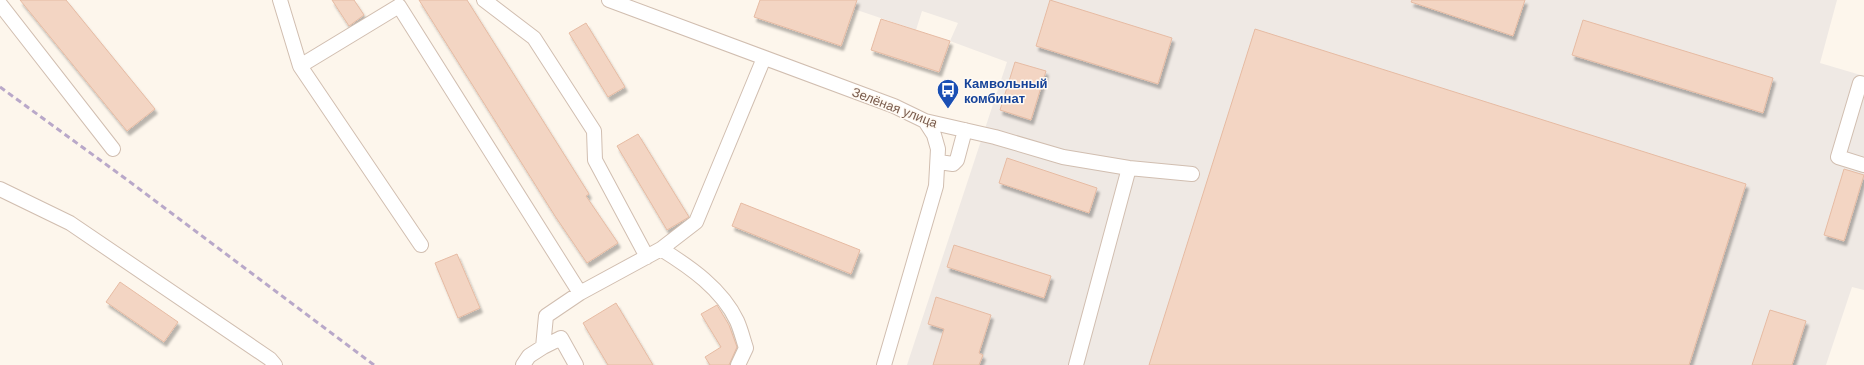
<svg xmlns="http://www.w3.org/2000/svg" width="1864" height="365" font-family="Arial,sans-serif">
	<defs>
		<filter id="shadow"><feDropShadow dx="2.5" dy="4.5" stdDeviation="1" flood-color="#0004"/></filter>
	</defs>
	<rect width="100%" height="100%" fill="#fdf6ec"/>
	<path fill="#efe9e4" d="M 857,0 L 1837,0 L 1820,63 L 1864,76 L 1864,290 L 1852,287 L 1826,365 L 907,365 L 1007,62 L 950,41 L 958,23 L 922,11 L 916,30 L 854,9 Z"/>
	<path fill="#f3d5c3" stroke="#e6bba3" filter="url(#shadow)" d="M 20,0 L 66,0 L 155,109 L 127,131 Z
		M 332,0 L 354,0 L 364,15 L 349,26 Z
		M 419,0 L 467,0 L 589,194 L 586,196 L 618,243 L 587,263 L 555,216 Z
		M 760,0 L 857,0 L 841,46 L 754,17 Z
		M 1050,0 L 1172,38 L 1158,84 L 1036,46 Z
		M 1412,0 L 1525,0 L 1513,36 L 1411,2 Z
		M 881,19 L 950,41 L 939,72 L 871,50 Z
		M 1583,20 L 1773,78 L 1763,113 L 1572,55 Z
		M 586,23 L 625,87 L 608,97 L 569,33 Z
		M 1255,29 L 1746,184 L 1689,365 L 1149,365 Z
		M 1015,62 L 1046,71 L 1031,120 L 1000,110 Z
		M 638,134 L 689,217 L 667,230 L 617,146 Z
		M 1007,158 L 1097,188 L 1089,213 L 999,183 Z
		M 1844,169 L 1864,175 L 1844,241 L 1824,235 Z
		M 741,203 L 860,250 L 851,274 L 732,226 Z
		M 954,245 L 1051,276 L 1044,298 L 947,267 Z
		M 457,254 L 480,308 L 458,318 L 435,263 Z
		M 120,282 L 178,322 L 164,342 L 106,302 Z
		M 936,297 L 991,315 L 979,353 L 983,355 L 979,365 L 933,365 L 944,329 L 928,324 Z
		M 616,303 L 653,365 L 608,365 L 583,323 Z
		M 717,305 L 729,325 L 737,347 L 729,365 L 710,365 L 705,357 L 721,347 L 701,314 Z
		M 1770,310 L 1806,321 L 1792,365 L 1752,365 Z"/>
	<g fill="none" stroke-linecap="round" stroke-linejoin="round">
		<g stroke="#d1beb0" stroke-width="16">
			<path id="minor" d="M 280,0 L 300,66 L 399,6 L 580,293
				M 484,0 L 534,38 L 594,131 L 595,160 L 647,257
				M 609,0 L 894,106 L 925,121 L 995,137 L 1063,157 L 1129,168 L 1192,174
				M 0,4 L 113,149
				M 300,66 L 421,245
				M 1864,84 L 1860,83 L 1838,157 L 1864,165
				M 939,162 L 953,164 L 957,160 L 965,130
				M 0,189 L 70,223 L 270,359 L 275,365
				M 661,249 C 690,267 722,289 737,321 C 741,330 743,339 746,348 L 738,365
				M 543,347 L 561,338 L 576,365
				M 523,365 L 529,356 L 543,347 L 546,316 L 580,293 L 661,249 L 696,222 L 764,58
				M 884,365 L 936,186 L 938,149 L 934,135 L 925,121
				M 1076,365 L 1129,168"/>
		</g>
		<use href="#minor" stroke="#fff" stroke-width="14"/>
		<path stroke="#b9a8c9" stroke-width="3" stroke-dasharray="6 4" stroke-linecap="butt" d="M 0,87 L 126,179 L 374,365"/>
	</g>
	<defs>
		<g id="bus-pin" transform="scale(1.15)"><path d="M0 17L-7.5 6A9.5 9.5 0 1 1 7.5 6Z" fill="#1a4fb4" stroke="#fffaf3"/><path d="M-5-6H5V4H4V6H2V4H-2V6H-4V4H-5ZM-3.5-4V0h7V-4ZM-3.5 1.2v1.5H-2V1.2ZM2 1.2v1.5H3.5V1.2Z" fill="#fff"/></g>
	</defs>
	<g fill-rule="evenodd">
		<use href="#bus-pin" x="948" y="90"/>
	</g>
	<g text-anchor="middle" stroke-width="3" stroke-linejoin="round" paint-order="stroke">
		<g font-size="13" font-weight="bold" fill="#164399" stroke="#fffaf3" text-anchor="start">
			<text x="964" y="88">Камвольный<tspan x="964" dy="15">комбинат</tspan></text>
		</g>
		<g font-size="13" fill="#7a5c4d" stroke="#fffaf3">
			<text transform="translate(895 107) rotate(21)" y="5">Зелёная улица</text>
		</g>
	</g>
</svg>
